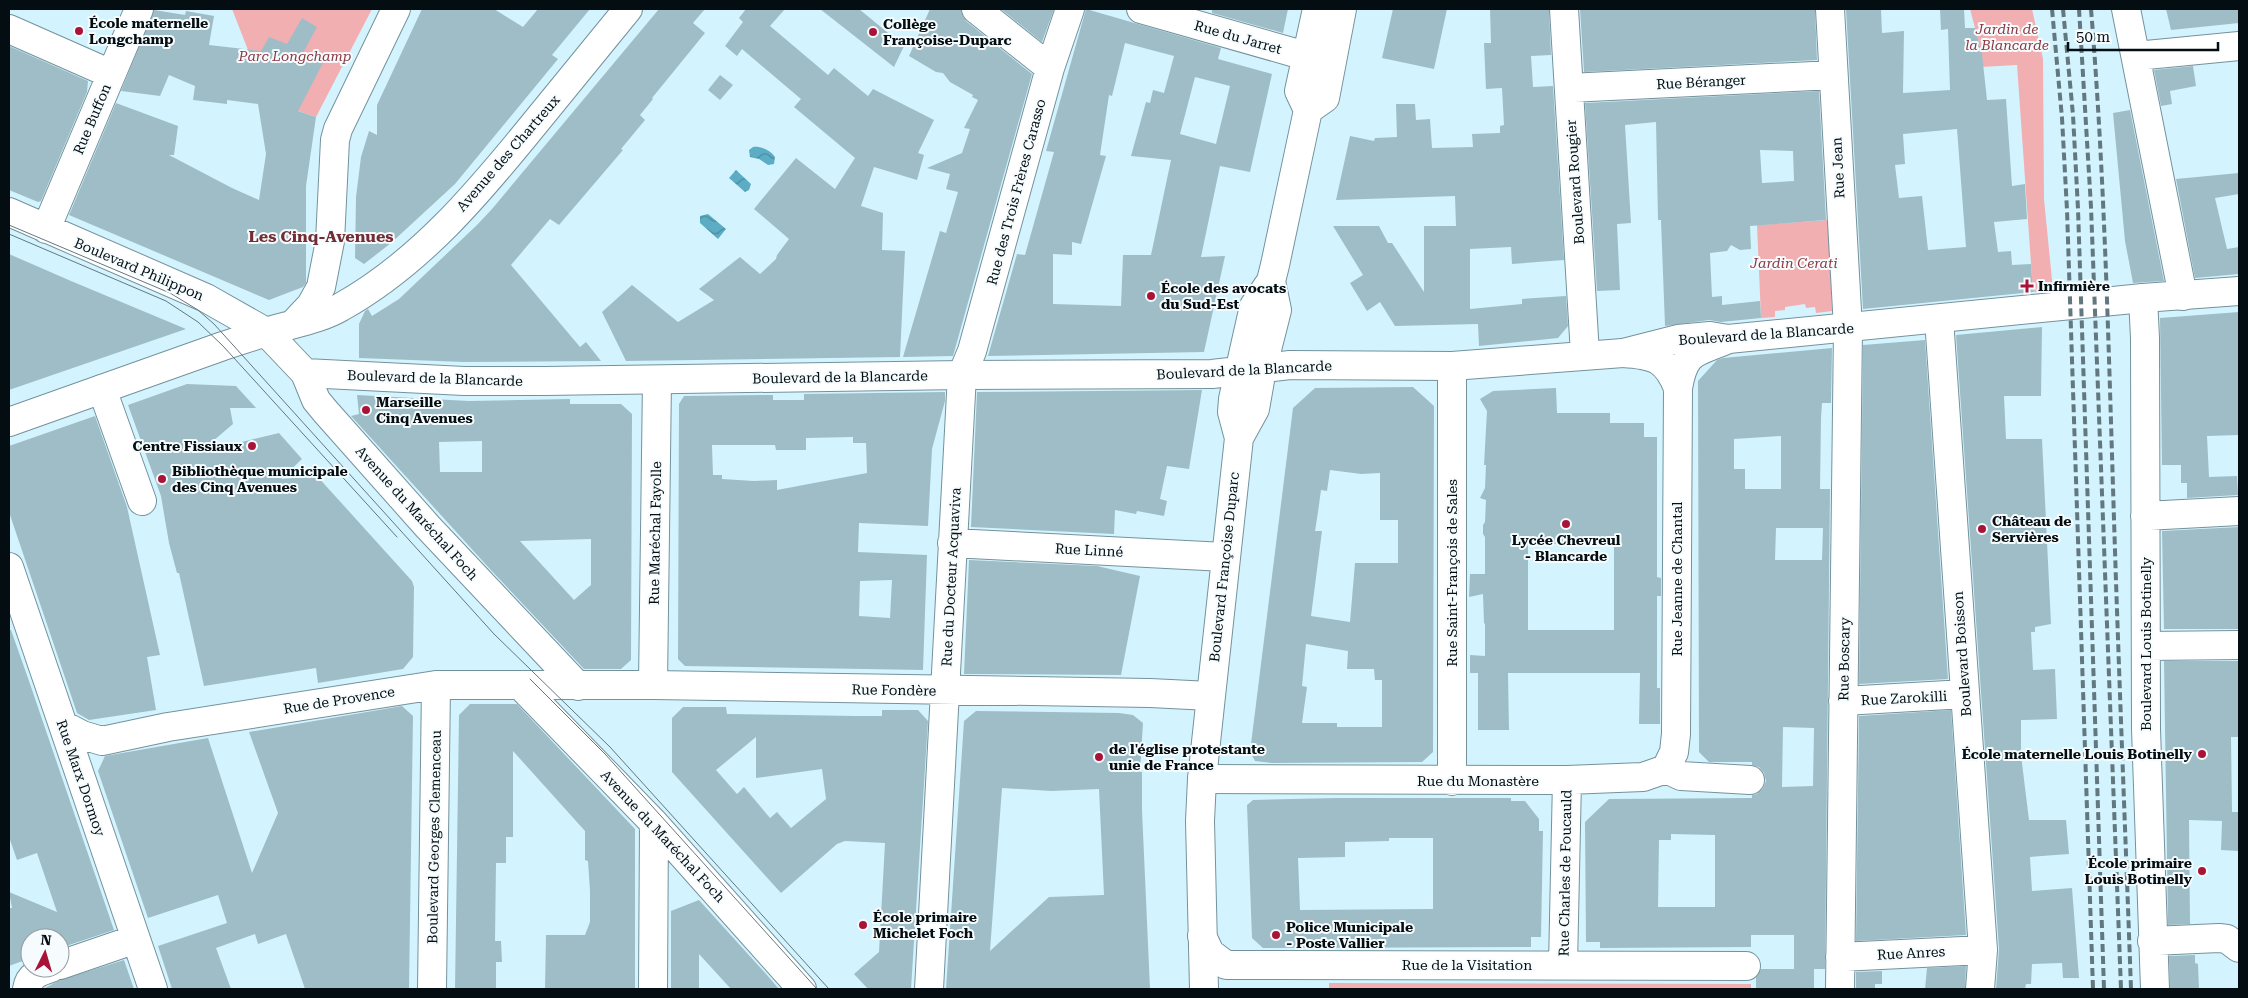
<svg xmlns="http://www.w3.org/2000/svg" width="2248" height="998" font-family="'Roboto Serif',serif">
	<defs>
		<pattern id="water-waves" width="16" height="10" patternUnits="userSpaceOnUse" patternTransform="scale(1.25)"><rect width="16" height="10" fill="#5cadc4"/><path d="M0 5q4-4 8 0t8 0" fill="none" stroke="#4a8b9e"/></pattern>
	</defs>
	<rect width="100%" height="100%" fill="#d3f4fe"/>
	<path fill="#f2afb2" d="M 232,9 L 372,9 L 316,117 L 245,93 L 248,50 Z
		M 1970,9 L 2032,9 L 2043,59 L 2044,199 L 2053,290 L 2033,292 L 2017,65 L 1981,67 L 1980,47 Z
		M 1828,220 L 1832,311 L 1816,313 L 1815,307 L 1806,308 L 1805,304 L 1785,307 L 1785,310 L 1775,311 L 1775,317 L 1761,318 L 1757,225 Z
		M 1329,983 L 1751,984 L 1751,989 L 1329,989 Z"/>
	<path fill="url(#water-waves)" d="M 753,147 C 761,146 770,150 775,157 L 774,164 L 768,165 L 759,159 L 750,157 L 749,150 Z
		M 736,170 L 751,184 L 749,190 L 745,192 L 729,178 Z
		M 708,214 L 726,229 L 718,239 L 700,223 L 700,216 Z"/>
	<path fill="#9ebdc7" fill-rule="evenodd" d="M 422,9 L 494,9 L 523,27 L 538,9 L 590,9 L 552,55 L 558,59 L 455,184 L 391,243 L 364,264 L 355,258 L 356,197 L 361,157 L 369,131 L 377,135 L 377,105 Z
		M 659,9 L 705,9 L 693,23 L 705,33 L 652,98 L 653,99 L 640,115 L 645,120 L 621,149 L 623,150 L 559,225 L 550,219 L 511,265 L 580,347 L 586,342 L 601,361 L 464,362 L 359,358 L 359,324 L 365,311 L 368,309 L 372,316 L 399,299 L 477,225 L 492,209 Z
		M 746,9 L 785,9 L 770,26 L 828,75 L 834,68 L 868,96 L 873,89 L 934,120 L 918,153 L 924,155 L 917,180 L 874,167 L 861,206 L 883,213 L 882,250 L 905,251 L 900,357 L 626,361 L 602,312 L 632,285 L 678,322 L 714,300 L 699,289 L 740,257 L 760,274 L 776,259 L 777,255 L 789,239 L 754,209 L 796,158 L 835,189 L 855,158 L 794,107 L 801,99 L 742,49 L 737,56 L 725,46 L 743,22 L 739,18 Z
		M 820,9 L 859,9 L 904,46 L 894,67 Z
		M 930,9 L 961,9 L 962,15 L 966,21 L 1032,74 L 953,356 L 903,357 L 940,231 L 946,233 L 958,192 L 946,189 L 950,174 L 927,168 L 962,153 L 970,129 L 964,128 L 978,100 L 972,97 L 973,95 L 950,82 L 943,73 L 936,72 L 909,56 Z
		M 1001,9 L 1054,9 L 1042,42 Z
		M 1086,9 L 1221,48 L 1218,59 L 1272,74 L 1250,172 L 1220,166 L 1201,257 L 1225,256 L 1204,352 L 988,356 L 1017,254 L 1025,255 L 1054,152 L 1046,151 ZM 1125,43 L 1174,56 L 1164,93 L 1153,90 L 1150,103 L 1146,102 L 1131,156 L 1171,160 L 1151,255 L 1123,255 L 1121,306 L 1053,304 L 1053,254 L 1072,255 L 1072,242 L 1081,244 L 1106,156 L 1100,155 L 1109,95 L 1112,96 ZM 1195,77 L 1230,86 L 1216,144 L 1180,134 Z
		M 1212,9 L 1288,9 L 1283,33 L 1212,13 Z
		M 1393,9 L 1447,9 L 1434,69 L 1382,58 Z
		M 1490,9 L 1549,9 L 1551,55 L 1531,56 L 1533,87 L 1553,86 L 1564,260 L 1512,264 L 1511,247 L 1470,249 L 1470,309 L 1522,304 L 1522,299 L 1566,296 L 1568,326 L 1558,338 L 1479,346 L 1478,324 L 1395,326 L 1380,302 L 1367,311 L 1350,283 L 1363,275 L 1333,226 L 1379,226 L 1388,243 L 1392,243 L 1424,292 L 1424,226 L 1456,226 L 1455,196 L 1336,200 L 1350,136 L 1374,141 L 1375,138 L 1397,137 L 1396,104 L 1415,104 L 1416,120 L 1430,119 L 1432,148 L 1473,147 L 1472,134 L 1500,133 L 1500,126 L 1504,125 L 1502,88 L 1486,89 L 1484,43 L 1491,43 Z
		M 1580,9 L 1815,9 L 1817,60 L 1584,72 Z
		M 1846,9 L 1881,9 L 1882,33 L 1904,31 L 1903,93 L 1950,90 L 1948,29 L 1941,30 L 1940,9 L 1964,9 L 1965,28 L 1975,28 L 1982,54 L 1987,100 L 2006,99 L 2012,186 L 2025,184 L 2027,219 L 1994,222 L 1998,252 L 2011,251 L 2012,265 L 2031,264 L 2033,292 L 1863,309 ZM 1957,129 L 1966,247 L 1928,250 L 1922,196 L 1899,198 L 1895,165 L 1905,164 L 1903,134 Z
		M 2166,9 L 2239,9 L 2239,23 L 2171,30 Z
		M 154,10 L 185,15 L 186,11 L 214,16 L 209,45 L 244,49 L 261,51 L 269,37 L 287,44 L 302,18 L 317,27 L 303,53 L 323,63 L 298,111 L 316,117 L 306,186 L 306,283 L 303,287 L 269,300 L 69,215 L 116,103 L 178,126 L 174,155 L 169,155 L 232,188 L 259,200 L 266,154 L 258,104 L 227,100 L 227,104 L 193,100 L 195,86 L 169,75 L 160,96 L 121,91 Z
		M 9,46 L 88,81 L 87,92 L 41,201 L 38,202 L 9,190 Z
		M 2193,66 L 2196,86 L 2170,91 L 2172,104 L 2161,106 L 2154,70 Z
		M 720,75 L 733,85 L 720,100 L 708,90 Z
		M 1819,91 L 1826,220 L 1750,226 L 1751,249 L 1740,250 L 1731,245 L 1727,251 L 1710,253 L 1712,297 L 1722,296 L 1722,305 L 1760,301 L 1761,318 L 1721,322 L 1709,320 L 1665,326 L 1661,220 L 1658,220 L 1656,122 L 1625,125 L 1631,223 L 1617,224 L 1620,290 L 1597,291 L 1585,103 ZM 1760,150 L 1793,151 L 1794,181 L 1762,183 Z
		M 2130,110 L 2164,281 L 2133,283 L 2125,241 L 2113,113 Z
		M 2239,173 L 2239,194 L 2215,198 L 2227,249 L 2239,247 L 2239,274 L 2195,278 L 2176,179 Z
		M 9,254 L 71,281 L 186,329 L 9,390 Z
		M 2239,312 L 2239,435 L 2207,436 L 2209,477 L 2237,476 L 2238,495 L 2187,498 L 2187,483 L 2181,483 L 2181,465 L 2162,465 L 2160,318 Z
		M 2042,327 L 2041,396 L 2004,396 L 2006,439 L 2042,439 L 2051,624 L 2035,627 L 2035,632 L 2031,632 L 2033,670 L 2055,669 L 2057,719 L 2021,720 L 2021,755 L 2029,820 L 2066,820 L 2069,854 L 2030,857 L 2032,891 L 2072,888 L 2079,978 L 2063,978 L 2062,963 L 2032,964 L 2031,984 L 2026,984 L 2025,989 L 1996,989 L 1999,949 L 1956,335 Z
		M 1925,340 L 1948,679 L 1859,684 L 1863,345 Z
		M 1832,348 L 1831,403 L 1822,403 L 1821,418 L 1820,489 L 1830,489 L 1825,969 L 1814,969 L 1814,989 L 1756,989 L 1756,977 L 1761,969 L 1794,969 L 1794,935 L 1751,935 L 1751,947 L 1600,948 L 1600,942 L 1586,942 L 1585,822 L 1609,799 L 1752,798 L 1752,795 L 1757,794 L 1763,788 L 1766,781 L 1764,773 L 1759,767 L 1752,765 L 1752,762 L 1709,762 L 1699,752 L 1698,381 L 1717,360 L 1723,358 ZM 1781,436 L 1781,489 L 1745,489 L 1745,469 L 1734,469 L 1734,439 ZM 1776,528 L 1823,528 L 1822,560 L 1775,560 ZM 1783,727 L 1814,728 L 1813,786 L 1782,787 ZM 1671,834 L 1715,835 L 1715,907 L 1658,907 L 1659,840 L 1671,840 Z
		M 187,384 L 236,386 L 256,408 L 230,408 L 233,424 L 200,452 L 279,433 L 302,459 L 281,479 L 317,476 L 412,581 L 414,587 L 413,657 L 403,669 L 318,683 L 316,668 L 204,686 L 179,573 L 177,573 L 169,543 L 161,496 L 128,405 Z
		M 1413,387 L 1434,406 L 1433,752 L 1422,762 L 1272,763 L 1255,761 L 1250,752 L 1293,408 L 1315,388 ZM 1330,470 L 1361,474 L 1380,473 L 1380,520 L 1398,520 L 1398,563 L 1355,563 L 1350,622 L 1311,616 L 1322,531 L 1315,531 L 1318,512 L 1321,490 L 1327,491 ZM 1306,644 L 1348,651 L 1347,669 L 1374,669 L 1375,680 L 1382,680 L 1382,727 L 1337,727 L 1337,723 L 1302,723 L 1307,687 L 1302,686 Z
		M 1556,388 L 1557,413 L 1610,413 L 1610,423 L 1644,423 L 1644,437 L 1657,437 L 1657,577 L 1661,578 L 1661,596 L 1657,596 L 1657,688 L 1660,688 L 1660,724 L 1639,724 L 1640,673 L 1508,673 L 1509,730 L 1478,730 L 1478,673 L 1470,673 L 1470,655 L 1485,656 L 1485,624 L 1484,623 L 1483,594 L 1469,597 L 1470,574 L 1485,574 L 1485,537 L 1483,534 L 1483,525 L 1485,522 L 1486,500 L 1480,498 L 1485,488 L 1486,465 L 1484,465 L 1487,411 L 1480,399 L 1493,391 ZM 1528,544 L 1614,544 L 1614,630 L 1528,630 Z
		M 1202,390 L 1189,469 L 1167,466 L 1160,499 L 1167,501 L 1164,516 L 1137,511 L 1136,514 L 1115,510 L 1114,534 L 971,527 L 977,392 Z
		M 945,392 L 945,401 L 932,449 L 928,526 L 859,523 L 858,552 L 927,555 L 923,670 L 685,666 L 678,659 L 679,404 L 684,396 L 773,395 L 773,400 L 804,400 L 804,394 ZM 853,437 L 853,443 L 866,443 L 867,473 L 777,490 L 777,480 L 754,481 L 722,479 L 722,475 L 713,475 L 712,445 L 775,445 L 776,450 L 806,450 L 806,438 ZM 892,580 L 890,618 L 859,616 L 860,581 Z
		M 357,395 L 469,401 L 570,399 L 570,404 L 621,404 L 632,414 L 631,660 L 621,669 L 584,669 L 489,568 L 351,416 L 359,414 ZM 482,441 L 482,472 L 440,472 L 439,442 ZM 591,539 L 591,585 L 574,600 L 520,541 Z
		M 95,416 L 127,507 L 160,655 L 147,657 L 156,710 L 89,720 L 77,713 L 9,512 L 9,446 Z
		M 2239,527 L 2239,629 L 2164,629 L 2162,531 Z
		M 969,560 L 1097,566 L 1140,576 L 1121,675 L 964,674 Z
		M 9,630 L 11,630 L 29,681 L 114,930 L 60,948 L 60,938 L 30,938 L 30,946 L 25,948 L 28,959 L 9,966 L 9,908 L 12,908 L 9,892 L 57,912 L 37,853 L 17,860 L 9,837 Z
		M 2164,661 L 2239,661 L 2239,737 L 2231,737 L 2232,812 L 2239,812 L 2239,851 L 2221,850 L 2222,821 L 2189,820 L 2190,924 L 2168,925 Z
		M 470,704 L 517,704 L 635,829 L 635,989 L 545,989 L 546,935 L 585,935 L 590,922 L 590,891 L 588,861 L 585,860 L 585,831 L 513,751 L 513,837 L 506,837 L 506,863 L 496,863 L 495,941 L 501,941 L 502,962 L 496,962 L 496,989 L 455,989 L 459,715 Z
		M 402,706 L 413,716 L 409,989 L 305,989 L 286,934 L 258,944 L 255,934 L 216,948 L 231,989 L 172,989 L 158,946 L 227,923 L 218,895 L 148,918 L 98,771 L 105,756 L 208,738 L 252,873 L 278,813 L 249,732 Z
		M 683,707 L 726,707 L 727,714 L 855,716 L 882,716 L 882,710 L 918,710 L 928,721 L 911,989 L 868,989 L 854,974 L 879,952 L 885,843 L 845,841 L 837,844 L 781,893 L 672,772 L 672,718 ZM 756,737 L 756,778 L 822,769 L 826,799 L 791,828 L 777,812 L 770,818 L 744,787 L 737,794 L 716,770 Z
		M 1951,710 L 1966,935 L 1856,941 L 1859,716 Z
		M 976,711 L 1119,713 L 1133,715 L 1143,723 L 1140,772 L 1142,772 L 1142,810 L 1150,989 L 946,989 L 964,721 ZM 1002,788 L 1051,791 L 1099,789 L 1104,895 L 1049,897 L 990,951 Z
		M 1336,798 L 1511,798 L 1511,801 L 1525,801 L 1539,819 L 1539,831 L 1543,831 L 1541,937 L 1531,937 L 1531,947 L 1263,948 L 1252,938 L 1247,805 L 1253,800 ZM 1389,838 L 1433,838 L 1433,909 L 1300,910 L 1298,858 L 1345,857 L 1345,842 L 1389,841 Z
		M 699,900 L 767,975 L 779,989 L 731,989 L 699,954 L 699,989 L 671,989 L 671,911 Z
		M 2195,955 L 2195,963 L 2198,964 L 2199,989 L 2170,989 L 2169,956 Z
		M 124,960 L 134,989 L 43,989 L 60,980 Z
		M 1966,966 L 1965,989 L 1925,989 L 1927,968 Z
		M 1882,971 L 1882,984 L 1875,984 L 1875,989 L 1856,989 L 1856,972 Z"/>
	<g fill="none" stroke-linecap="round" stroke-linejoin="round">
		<g stroke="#74929c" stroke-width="30">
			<path id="minor" d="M 976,9 L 1050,68
				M 1141,9 L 1306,56
				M 1564,9 L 1585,354
				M 1830,9 L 1848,328 L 1840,989
				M 2126,9 L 2183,296
				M 9,29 L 111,74
				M 2136,56 L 2239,46
				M 1569,88 L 1833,75
				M 9,212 L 206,298 L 266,332 C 290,324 319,320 341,307 C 420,263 479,192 535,123 C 566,85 597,47 628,9
				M 46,229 L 139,9
				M 2143,298 L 2145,338 L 2146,729 L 2155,989
				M 1939,319 L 1983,950 L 1980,989
				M 295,322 L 311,305 L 321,287 L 330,241 L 335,140 L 338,129 L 396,9
				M 1623,353 C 1654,355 1666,358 1678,388
				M 305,373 L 316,400 L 325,411 L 428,527 L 578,686
				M 102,389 L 142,501
				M 2145,516 L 2239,511
				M 952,543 L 1225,557
				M 9,567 L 153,989
				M 2147,646 L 2239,645
				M 653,685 L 657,380
				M 521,686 L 654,823 L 802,989
				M 1843,701 L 1965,694
				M 63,725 L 82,735 L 102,741 L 168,727 L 436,685 L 653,685 L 1150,693 L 1210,696
				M 1666,769 L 1674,752 L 1676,734 L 1678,388 C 1685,349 1695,354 1728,339
				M 1666,769 L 1681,776 L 1750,780
				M 1202,779 L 1567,780 L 1643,777 L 1666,769
				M 1452,781 L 1452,366
				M 1202,936 L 1210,953 L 1226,965 L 1746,966
				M 2152,941 L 2219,938 L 2227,939 L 2239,948
				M 1840,957 L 1983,950
				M 60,965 L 136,939
				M 1563,965 L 1567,780
				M 27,989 C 29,975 39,972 51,968
				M 432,989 L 436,685
				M 653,989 L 654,823
				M 929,989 L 962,375 L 972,351 L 1050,68 L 1070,9"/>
		</g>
		<g stroke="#74929c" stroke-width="30">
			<path id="major" d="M 1308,110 L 1325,98 L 1342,9
				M 9,422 L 223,346 L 266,332 L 305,373 L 464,381 L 545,381 L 962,375 L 1212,374 L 1290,365 L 1452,366 L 1623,353 L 1678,339 L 1710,336 L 1728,339 L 2143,298 L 2239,291
				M 1239,438 L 1255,409 L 1262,369 L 1274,322 L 1277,310 L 1271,281
				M 1204,989 L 1200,821 L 1202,779 L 1239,438 L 1232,412 L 1233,399 L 1254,306 L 1271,281 L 1275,265 L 1308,110 L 1299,91 L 1317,9"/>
		</g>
		<use href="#minor" stroke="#fff" stroke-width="28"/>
		<use href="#major" stroke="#fff" stroke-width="28"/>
		<path stroke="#63777e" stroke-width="1" d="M 9,225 L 170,293 L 198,310 L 214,324 L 494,634 L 610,747 L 829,989
			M 9,234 L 166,301 L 198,322 L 223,346 L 397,537
			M 530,679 L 605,754 L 817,989"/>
		<path stroke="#63777e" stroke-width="4" stroke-dasharray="8 4" stroke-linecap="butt" d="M 2052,9 L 2062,118 L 2067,210 L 2093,989
			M 2063,9 L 2073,115 L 2078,209 L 2104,989
			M 2079,9 L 2091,207 L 2121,989
			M 2091,9 C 2104,168 2108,327 2113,487 C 2118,654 2125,822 2131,989"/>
	</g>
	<g fill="#aa1338" stroke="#f6fcfe" stroke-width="2">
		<circle cx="79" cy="31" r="5"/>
		<circle cx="873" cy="32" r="5"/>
		<path d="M2024.5 278.5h5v5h5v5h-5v5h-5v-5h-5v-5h5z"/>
		<circle cx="1151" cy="296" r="5"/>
		<circle cx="366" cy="410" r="5"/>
		<circle cx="252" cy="446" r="5"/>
		<circle cx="162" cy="479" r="5"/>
		<circle cx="1566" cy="524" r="5"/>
		<circle cx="1982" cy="529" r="5"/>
		<circle cx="2202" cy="754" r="5"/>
		<circle cx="1099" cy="757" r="5"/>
		<circle cx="2202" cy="871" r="5"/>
		<circle cx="863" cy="925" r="5"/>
		<circle cx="1276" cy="935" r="5"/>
	</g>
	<g text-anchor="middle" stroke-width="4" stroke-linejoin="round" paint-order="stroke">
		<g font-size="14" font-weight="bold" fill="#040d11" stroke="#f6fcfe" text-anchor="start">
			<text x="89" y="28">École maternelle<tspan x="89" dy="16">Longchamp</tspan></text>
			<text x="883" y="29">Collège<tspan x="883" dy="16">Françoise-Duparc</tspan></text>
			<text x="2038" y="291">Infirmière</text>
			<text x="1161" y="293">École des avocats<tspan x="1161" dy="16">du Sud-Est</tspan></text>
			<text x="376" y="407">Marseille<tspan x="376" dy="16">Cinq Avenues</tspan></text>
			<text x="242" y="451" text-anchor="end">Centre Fissiaux</text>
			<text x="172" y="476">Bibliothèque municipale<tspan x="172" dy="16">des Cinq Avenues</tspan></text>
			<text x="1992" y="526">Château de<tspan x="1992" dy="16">Servières</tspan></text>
			<text x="1566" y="545" text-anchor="middle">Lycée Chevreul<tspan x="1566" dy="16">- Blancarde</tspan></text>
			<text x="1109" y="754">de l'église protestante<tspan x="1109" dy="16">unie de France</tspan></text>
			<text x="2192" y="759" text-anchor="end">École maternelle Louis Botinelly</text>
			<text x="2192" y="868" text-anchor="end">École primaire<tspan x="2192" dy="16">Louis Botinelly</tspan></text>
			<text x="873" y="922">École primaire<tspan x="873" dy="16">Michelet Foch</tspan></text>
			<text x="1286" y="932">Police Municipale<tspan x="1286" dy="16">- Poste Vallier</tspan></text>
		</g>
		<g font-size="14" font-style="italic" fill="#8c3741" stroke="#f6fcfe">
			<text x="2007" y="34">Jardin de<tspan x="2007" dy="16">la Blancarde</tspan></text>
			<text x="295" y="61">Parc Longchamp</text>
			<text x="1794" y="268">Jardin Cerati</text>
		</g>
		<g font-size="14" fill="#040d11" stroke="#f6fcfe">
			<text transform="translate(1238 37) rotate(16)" y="5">Rue du Jarret</text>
			<text transform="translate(1701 82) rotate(-3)" y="5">Rue Béranger</text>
			<text transform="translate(92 119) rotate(-67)" y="5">Rue Buffon</text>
			<text transform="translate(508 153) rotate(-49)" y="5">Avenue des Chartreux</text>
			<text transform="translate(1838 168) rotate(-93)" y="5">Rue Jean</text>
			<text transform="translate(1575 182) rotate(-94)" y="5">Boulevard Rougier</text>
			<text transform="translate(1016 192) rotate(-75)" y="5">Rue des Trois Frères Carasso</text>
			<text transform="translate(139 269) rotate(23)" y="5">Boulevard Philippon</text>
			<text transform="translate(1766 334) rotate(-4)" y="5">Boulevard de la Blancarde</text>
			<text transform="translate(1244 370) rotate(-3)" y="5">Boulevard de la Blancarde</text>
			<text transform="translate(840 377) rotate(-1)" y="5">Boulevard de la Blancarde</text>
			<text transform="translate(435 378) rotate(2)" y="5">Boulevard de la Blancarde</text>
			<text transform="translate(417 513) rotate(48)" y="5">Avenue du Maréchal Foch</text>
			<text transform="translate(655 533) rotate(-89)" y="5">Rue Maréchal Fayolle</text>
			<text transform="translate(1089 550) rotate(3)" y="5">Rue Linné</text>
			<text transform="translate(1224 567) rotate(-84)" y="5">Boulevard Françoise Duparc</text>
			<text transform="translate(1452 573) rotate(-90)" y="5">Rue Saint-François de Sales</text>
			<text transform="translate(951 577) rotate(-87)" y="5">Rue du Docteur Acquaviva</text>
			<text transform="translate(1677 579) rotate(-90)" y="5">Rue Jeanne de Chantal</text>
			<text transform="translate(2146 644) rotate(-90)" y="5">Boulevard Louis Botinelly</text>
			<text transform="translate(1962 654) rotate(-94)" y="5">Boulevard Boisson</text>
			<text transform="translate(1844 659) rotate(-89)" y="5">Rue Boscary</text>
			<text transform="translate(894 690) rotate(1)" y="5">Rue Fondère</text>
			<text transform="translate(1904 698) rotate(-3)" y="5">Rue Zarokilli</text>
			<text transform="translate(339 700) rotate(-9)" y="5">Rue de Provence</text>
			<text transform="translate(81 778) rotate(71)" y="5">Rue Marx Dormoy</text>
			<text x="1478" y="786">Rue du Monastère</text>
			<text transform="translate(663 836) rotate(47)" y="5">Avenue du Maréchal Foch</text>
			<text transform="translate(434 837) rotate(-89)" y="5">Boulevard Georges Clemenceau</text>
			<text transform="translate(1565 873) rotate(-89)" y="5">Rue Charles de Foucauld</text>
			<text transform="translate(1911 953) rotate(-3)" y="5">Rue Anres</text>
			<text x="1467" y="970">Rue de la Visitation</text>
		</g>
		<g font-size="16" font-weight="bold" fill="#732c34" stroke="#f6fcfe">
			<text x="321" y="242">Les Cinq-Avenues</text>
		</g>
	</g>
	<rect width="2248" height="998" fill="none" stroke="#040d11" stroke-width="20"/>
	<g transform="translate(45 953) rotate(5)"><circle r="24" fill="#f6fcfe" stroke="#959c9f"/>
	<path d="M0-4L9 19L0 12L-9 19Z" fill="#aa1338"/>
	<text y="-8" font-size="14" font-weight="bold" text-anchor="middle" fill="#040d11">N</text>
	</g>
	<path d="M2068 42v8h150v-8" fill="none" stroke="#040d11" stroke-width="2.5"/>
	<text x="2076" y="42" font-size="15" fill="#040d11" stroke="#f6fcfe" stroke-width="4" paint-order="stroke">50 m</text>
</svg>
